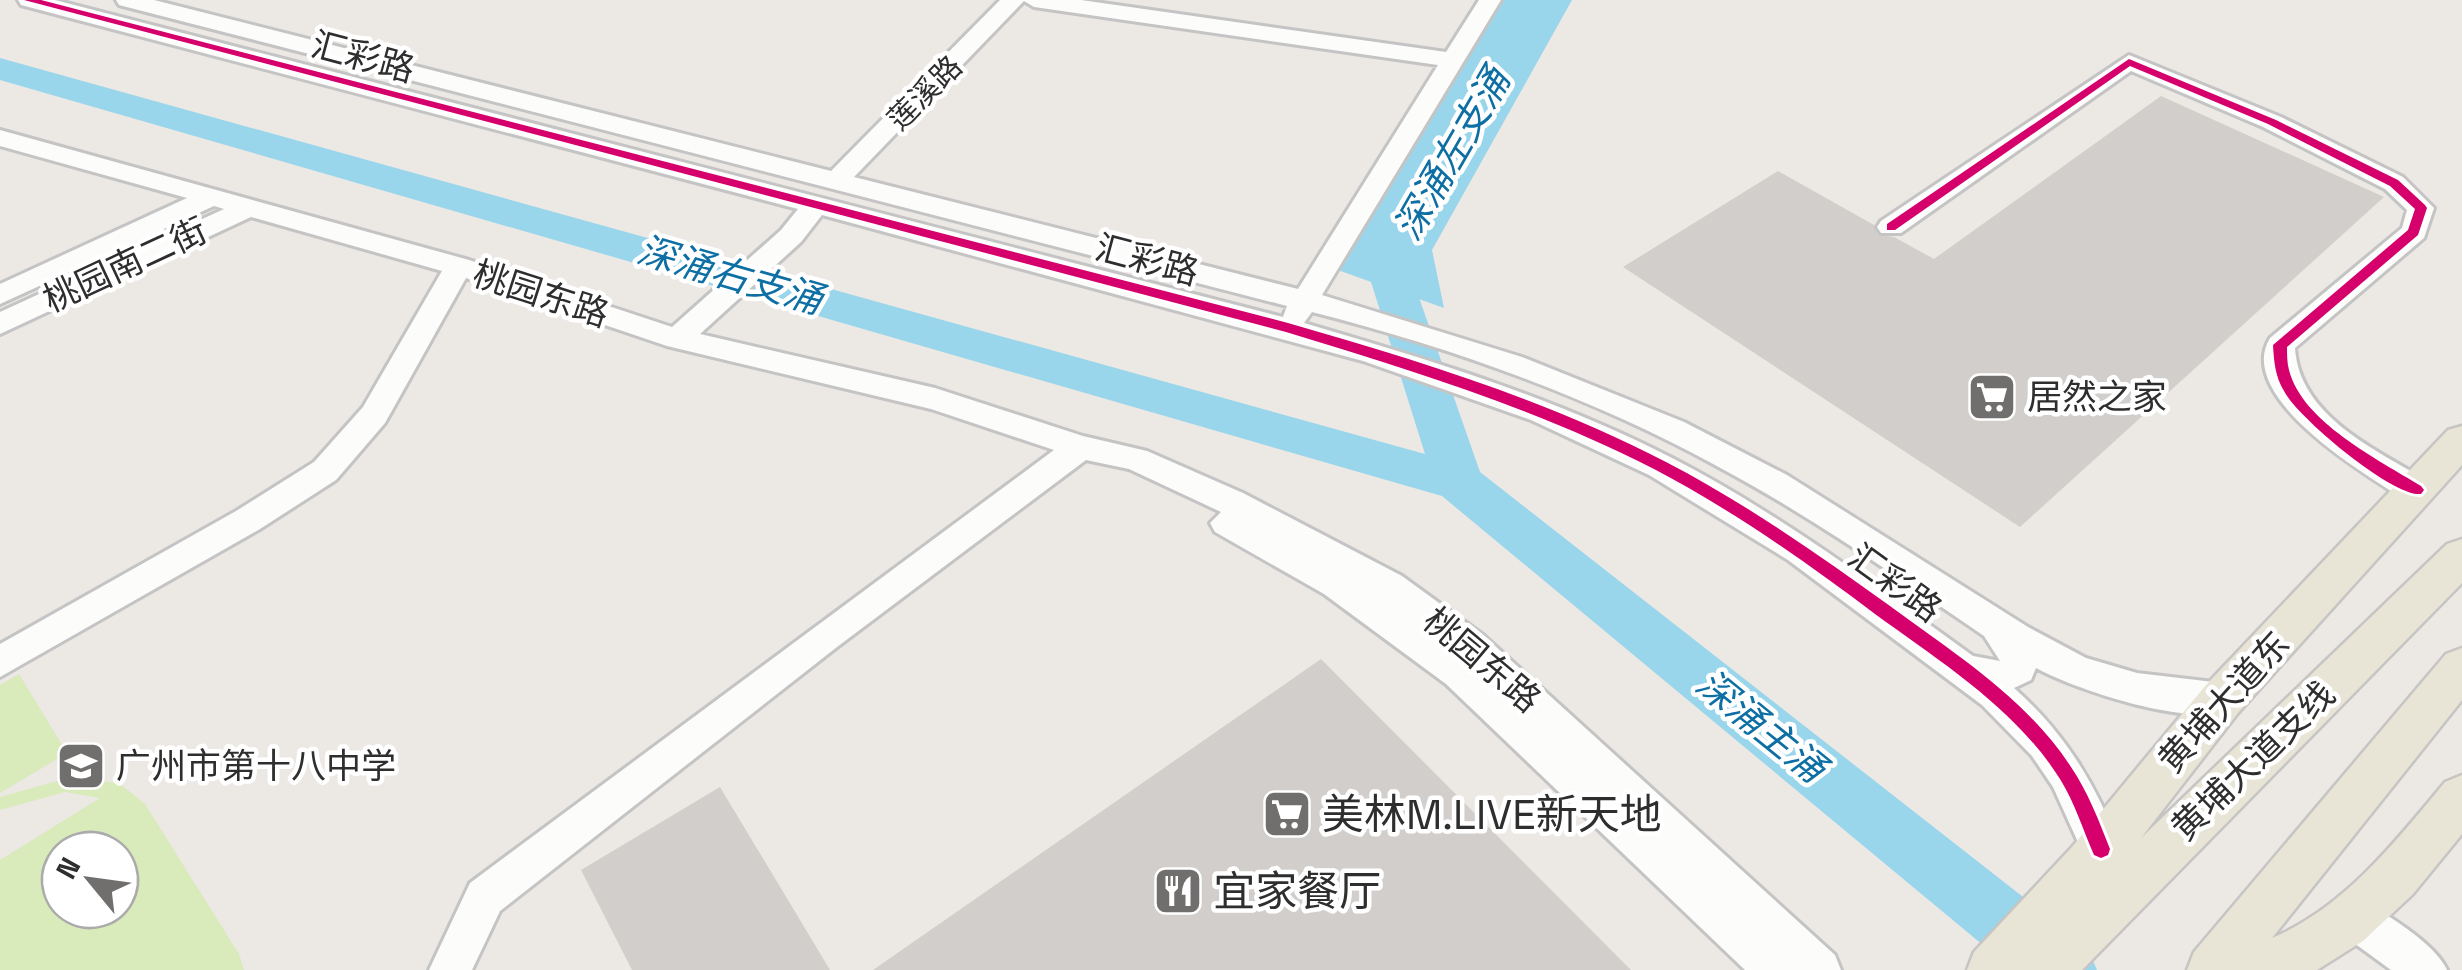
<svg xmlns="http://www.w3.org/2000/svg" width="2462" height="970" font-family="'Space Grotesk','Noto Sans SC',sans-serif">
	<rect width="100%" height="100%" fill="#ece8e4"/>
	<path fill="#d9eabb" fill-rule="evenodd" d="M 19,674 L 67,753 L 0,793 L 0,685 Z
		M 71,777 L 119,783 L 145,804 L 239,954 L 244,970 L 0,970 L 0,860 L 100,798 L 65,792 L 0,810 L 0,797 ZM 60,850 L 120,850 L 120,910 L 60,910 Z"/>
	<path fill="#99d6ec" d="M 1500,0 L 1572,0 L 1432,250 L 1444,308 L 1335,269 Z"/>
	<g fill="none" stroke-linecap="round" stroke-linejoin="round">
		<path fill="#99d6ec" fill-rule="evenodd" d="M 0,58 L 1425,454 L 1366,266 L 1393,220 L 1408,216 L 1423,220 L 1429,229 L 1408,266 L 1480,472 L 2087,947 L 2097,970 L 2013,970 L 1442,496 L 0,80 Z"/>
	</g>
	<path fill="#d1cecb" d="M 2161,96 L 2384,197 L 2020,527 L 1623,267 L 1778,171 L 1874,225 L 1878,235 L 1894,237 L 1934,259 Z
		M 1321,659 L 1631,970 L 873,970 Z
		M 720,787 L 830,970 L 632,970 L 581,870 Z"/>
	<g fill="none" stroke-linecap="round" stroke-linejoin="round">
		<g stroke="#c5c4c5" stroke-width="6">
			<path id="minor" d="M 18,0 L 55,0 L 1283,317 L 1287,306 L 119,5 L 116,0 L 154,0 L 831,171 L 1000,0 L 1081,0 L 1446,52 L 1479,0 L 1501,0 L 1322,295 L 1522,357 L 1684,422 L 1787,475 L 2028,627 L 2086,658 L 2137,673 L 2222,683 L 2235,688 L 2240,699 L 2235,710 C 2188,727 2079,691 2036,668 L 2031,680 L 2014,688 C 2066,734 2096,785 2121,849 L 2115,862 L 2101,868 L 2087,862 L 2053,787 L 2032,756 L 1982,705 L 1788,560 L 1649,475 L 1531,420 L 1363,361 L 822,215 L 801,242 L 700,334 L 935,388 L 1083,436 L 1147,451 L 1243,493 L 1402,576 L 1483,635 L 1835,955 L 1841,970 L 1745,970 L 1446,684 L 1324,594 L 1215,532 L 1210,523 L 1221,512 L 1129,469 L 1086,460 L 837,647 L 500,911 L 472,970 L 429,970 L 470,883 L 1054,450 L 931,409 L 667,346 L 466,278 L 385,423 L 336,480 L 260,529 L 0,677 L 0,644 L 236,511 L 314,462 L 363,407 L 442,271 L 251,217 L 0,334 L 0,312 L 224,209 L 214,206 L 0,304 L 0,284 L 187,198 L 0,146 L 0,130 L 469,260 L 672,327 L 781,230 L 798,209 L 21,5 ZM 1024,1 L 1034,7 L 1438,65 L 1298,289 L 854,177 ZM 1312,312 C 1450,347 1590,397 1715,465 C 1809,515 1896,576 1984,636 L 2000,661 L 1973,656 C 1876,586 1780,514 1674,459 C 1557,398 1430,360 1304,323 Z
				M 2129,55 L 2281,117 L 2403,177 L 2434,208 L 2424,238 L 2295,348 C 2299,416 2376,450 2428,481 L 2432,490 L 2428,499 L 2416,502 L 2404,499 C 2366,475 2234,397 2270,338 L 2402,228 L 2407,210 L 2385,189 L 2263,127 L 2131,71 L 1901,233 L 1881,233 L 1877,227 L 1881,221 Z
				M 2354,898 C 2381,909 2436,944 2447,970 L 2391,970 L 2339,932 L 2333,918 L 2339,904 Z"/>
		</g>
		<g stroke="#c6c5c4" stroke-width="5">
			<path id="major" d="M 2462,426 L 2462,465 L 2238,713 L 2141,838 L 2447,544 L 2462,539 L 2462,583 L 2082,970 L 1967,970 L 1974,952 L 2072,847 L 2206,685 L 2448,430 Z
				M 2462,648 L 2462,700 L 2272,938 C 2345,907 2396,841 2445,782 L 2462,775 L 2462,834 L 2413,894 L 2363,941 L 2317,970 L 2187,970 L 2194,952 L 2446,654 Z"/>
		</g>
		<use href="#minor" fill="#fcfcfb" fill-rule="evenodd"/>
		<use href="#major" fill="#e8e4d6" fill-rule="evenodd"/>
		<g stroke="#fff" stroke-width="6">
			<path id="cycleway" d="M 24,0 L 41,0 L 1288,323 C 1417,360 1547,400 1666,462 C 1745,503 1818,554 1890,606 C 1955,654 2026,698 2071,767 C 2088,792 2099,821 2110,849 L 2108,855 L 2101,858 L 2094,855 C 2083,830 2075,803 2060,779 C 2016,709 1941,662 1875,614 C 1805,561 1732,510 1654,469 C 1537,409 1411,370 1286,332 Z
				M 2129,59 L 2276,120 L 2398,180 L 2425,205 L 2427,208 L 2418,235 L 2287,347 C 2287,354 2287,363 2289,370 C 2302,422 2379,460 2421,486 L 2424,490 L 2421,494 C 2393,497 2298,418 2284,391 C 2275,376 2274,362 2273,345 L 2408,230 L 2415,209 L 2390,186 L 2268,124 L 2130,66 L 1895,230 L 1887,230 L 1887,224 Z"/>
		</g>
		<use href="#cycleway" fill="#d6006c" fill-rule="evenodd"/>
	</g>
	<defs>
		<g id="supermarket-square" transform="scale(2.5)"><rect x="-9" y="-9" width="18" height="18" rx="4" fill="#706f6e" stroke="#fff"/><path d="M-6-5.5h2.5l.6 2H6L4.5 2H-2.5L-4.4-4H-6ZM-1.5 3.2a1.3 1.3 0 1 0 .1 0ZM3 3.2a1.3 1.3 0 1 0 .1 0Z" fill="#fff"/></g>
		<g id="school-square" transform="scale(2.5)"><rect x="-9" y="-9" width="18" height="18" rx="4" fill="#706f6e" stroke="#fff"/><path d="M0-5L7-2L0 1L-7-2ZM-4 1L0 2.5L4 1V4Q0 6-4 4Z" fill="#fff"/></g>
		<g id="restaurant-square" transform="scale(2.5)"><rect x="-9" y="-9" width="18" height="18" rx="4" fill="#706f6e" stroke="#fff"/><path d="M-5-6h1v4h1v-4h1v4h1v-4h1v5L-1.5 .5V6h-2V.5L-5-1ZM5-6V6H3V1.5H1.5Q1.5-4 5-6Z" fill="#fff"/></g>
	</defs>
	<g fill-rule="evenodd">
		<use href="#supermarket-square" x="1992" y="397"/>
		<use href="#school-square" x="81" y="766"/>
		<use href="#supermarket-square" x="1287" y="814"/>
		<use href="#restaurant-square" x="1178" y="891"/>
	</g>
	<g text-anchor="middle" stroke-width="9" stroke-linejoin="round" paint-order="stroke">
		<g font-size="30" fill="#2e2e2e" stroke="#fff">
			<text transform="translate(925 93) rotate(-45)" y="10">莲溪路</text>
		</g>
		<g font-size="35" fill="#2e2e2e" stroke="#fff">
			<text transform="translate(363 57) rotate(15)" y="12">汇彩路</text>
			<text transform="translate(1147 260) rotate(15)" y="12">汇彩路</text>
			<text transform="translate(125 265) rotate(-25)" y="12">桃园南二街</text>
			<text transform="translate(541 294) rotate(18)" y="12">桃园东路</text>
			<text transform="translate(1895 583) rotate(36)" y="12">汇彩路</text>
			<text transform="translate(1482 660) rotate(40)" y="12">桃园东路</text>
			<text transform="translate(2224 702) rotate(-48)" y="12">黄埔大道东</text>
			<text transform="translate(2253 761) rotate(-44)" y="12">黄埔大道支线</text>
		</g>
		<g font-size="35" fill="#2e2e2e" stroke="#fff" text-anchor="start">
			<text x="2027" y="409">居然之家</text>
			<text x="116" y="778">广州市第十八中学</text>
		</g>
		<g font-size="38" font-style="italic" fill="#0d6fa3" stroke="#fff">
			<text transform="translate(1452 154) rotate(-60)" y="13">深涌左支涌</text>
			<text transform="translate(730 275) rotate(16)" y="13">深涌右支涌</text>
			<text transform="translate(1761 726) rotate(39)" y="13">深涌主涌</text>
		</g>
		<g font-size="42" fill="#2e2e2e" stroke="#fff" text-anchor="start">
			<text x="1322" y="829">美林M.LIVE新天地</text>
			<text x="1213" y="906">宜家餐厅</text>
		</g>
	</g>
	<g transform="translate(90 880) rotate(299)"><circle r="48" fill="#ffffff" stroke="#ababab" stroke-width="2.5"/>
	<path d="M0-8L18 38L0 25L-18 38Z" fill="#706f6e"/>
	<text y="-15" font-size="28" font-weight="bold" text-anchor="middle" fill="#2e2e2e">N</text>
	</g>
</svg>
